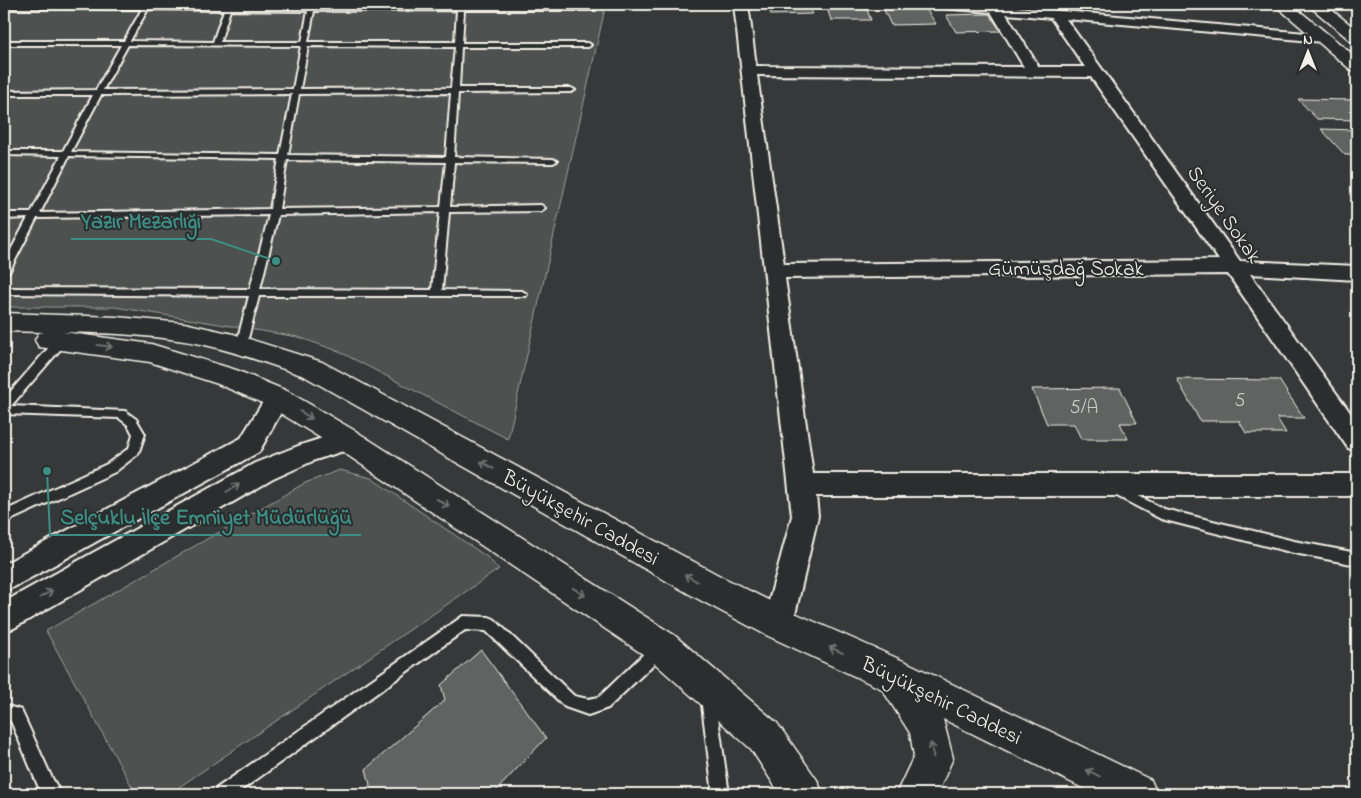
<svg xmlns="http://www.w3.org/2000/svg" width="1361" height="798" font-family="'Indie Flower',sans-serif">
	<rect width="100%" height="100%" fill="#363939"/>
	<filter id="ink" filterUnits="userSpaceOnUse"><feTurbulence type="fractalNoise" baseFrequency=".02" numOctaves="2"/><feDisplacementMap in="SourceGraphic" scale="10" xChannelSelector="R" yChannelSelector="G"/><feConvolveMatrix kernelMatrix="1 2 1 2 8 2 1 2 1" color-interpolation-filters="sRGB"/></filter>
	<g filter="url(#ink)">
		<path fill="#4e514f" stroke="#a1a19c" d="M 4,4 L 606,4 L 508,439 L 338,351 L 298,337 L 115,307 L 4,307 Z
			M 340,470 L 371,478 L 487,557 L 499,569 L 169,794 L 136,794 L 46,631 L 305,483 Z"/>
		<path fill="#616362" stroke="#f4f1e8" d="M 768,4 L 808,4 L 812,14 L 771,15 Z
			M 1056,4 L 1093,4 L 1094,8 L 1056,5 Z
			M 826,5 L 865,5 L 871,20 L 831,20 Z
			M 926,9 L 936,24 L 891,25 L 884,10 Z
			M 989,14 L 1001,31 L 956,32 L 946,15 Z
			M 1298,99 L 1357,100 L 1357,120 L 1317,119 Z
			M 1321,129 L 1357,130 L 1357,155 L 1345,155 Z
			M 1177,379 L 1279,380 L 1304,418 L 1277,418 L 1286,433 L 1246,433 L 1239,421 L 1200,421 Z
			M 1120,388 L 1137,423 L 1120,423 L 1128,439 L 1081,439 L 1074,424 L 1047,424 L 1032,389 Z
			M 481,650 L 546,738 L 493,794 L 361,794 L 370,785 L 366,769 L 445,700 L 441,685 Z"/>
		<g fill="none" stroke-linecap="round" stroke-linejoin="round">
			<g stroke="#f4f1e8" stroke-width="4">
				<path id="lane" d="M 145,4 L 225,6 L 226,4 L 232,4 L 231,6 L 308,7 L 309,4 L 315,4 L 315,7 L 458,7 L 458,4 L 464,4 L 464,7 L 597,7 L 598,8 L 595,10 L 464,10 L 462,43 L 588,43 L 591,45 L 588,47 L 461,47 L 459,88 L 571,88 L 575,90 L 571,92 L 458,93 L 454,157 L 553,159 L 557,161 L 553,163 L 454,162 L 450,207 L 541,205 L 545,208 L 541,211 L 449,212 L 442,290 L 522,291 L 527,294 L 526,296 L 259,296 L 246,346 L 241,350 L 236,346 L 249,296 L 4,294 L 4,288 L 250,289 L 269,215 L 37,218 L 9,272 L 4,275 L 4,263 L 28,218 L 4,219 L 4,213 L 31,213 L 61,156 L 4,155 L 4,151 L 63,151 L 93,95 L 4,95 L 4,91 L 96,90 L 121,45 L 4,45 L 4,41 L 124,41 L 142,9 L 7,8 L 4,6 L 7,4 L 144,5 ZM 148,9 L 224,10 L 213,42 L 130,41 ZM 230,10 L 308,11 L 302,42 L 220,42 ZM 457,10 L 455,42 L 308,42 L 314,11 ZM 128,45 L 301,46 L 293,89 L 103,90 ZM 308,46 L 455,47 L 451,88 L 300,89 ZM 451,93 L 446,157 L 288,155 L 299,94 ZM 292,94 L 280,155 L 71,152 L 101,95 ZM 69,156 L 279,159 L 270,209 L 40,213 ZM 287,160 L 446,162 L 441,207 L 279,209 ZM 440,212 L 432,290 L 260,289 L 278,215 Z
					M 61,337 L 66,341 L 65,344 L 11,406 L 125,411 L 136,419 L 145,434 L 138,454 L 115,472 L 4,523 L 4,511 L 107,464 L 129,448 L 133,434 L 128,425 L 119,418 L 4,414 L 4,399 L 57,338 Z
					M 1115,484 L 1164,509 L 1294,541 L 1357,553 L 1357,565 L 1294,553 L 1161,519 L 1111,493 L 1109,489 L 1111,485 Z
					M 463,616 L 489,617 L 494,619 L 574,696 L 588,699 L 599,697 L 655,643 L 660,641 L 665,643 L 667,648 L 665,653 L 608,708 L 588,715 L 565,707 L 486,631 L 465,630 L 236,794 L 215,794 L 217,788 Z
					M 708,690 L 713,692 L 715,697 L 729,794 L 713,794 L 701,697 L 703,692 Z
					M 4,705 L 21,710 L 51,776 L 61,794 L 44,794 L 39,788 L 11,721 L 4,719 Z"/>
			</g>
			<g stroke="#f4f1e8" stroke-width="4">
				<path id="street" d="M 734,4 L 748,4 L 756,66 L 1024,67 L 991,12 L 942,8 L 937,7 L 936,4 L 984,4 L 1328,35 L 1330,38 L 1328,41 L 1323,42 L 1066,19 L 1240,261 L 1357,266 L 1357,280 L 1250,274 L 1357,422 L 1357,451 L 1348,448 L 1228,274 L 785,278 L 813,474 L 1357,474 L 1357,496 L 816,496 L 818,516 L 793,623 L 788,633 L 778,637 L 768,633 L 763,623 L 792,516 ZM 1006,14 L 1051,18 L 1085,67 L 1039,67 ZM 757,75 L 1091,77 L 1219,260 L 784,264 Z
					M 277,389 L 285,392 L 289,398 L 259,452 L 14,587 L 4,591 L 4,564 L 241,438 L 269,392 Z
					M 347,430 L 356,433 L 359,440 L 356,447 L 315,460 L 273,479 L 14,628 L 4,632 L 4,602 L 255,463 L 298,446 Z"/>
			</g>
			<g stroke="#f4f1e8" stroke-width="3">
				<path id="secondary" d="M 1274,4 L 1291,4 L 1357,58 L 1357,71 L 1351,70 Z
					M 1307,4 L 1324,4 L 1357,30 L 1357,43 L 1351,41 Z
					M 4,313 L 116,317 L 184,323 L 233,334 L 322,362 L 724,578 L 790,611 L 908,663 L 1151,780 L 1157,794 L 1095,794 L 943,719 L 953,758 L 937,794 L 896,794 L 914,756 L 910,733 L 882,689 L 766,635 L 700,600 L 304,376 C 270,364 236,352 201,344 C 156,335 109,333 63,332 L 151,344 L 236,370 L 287,391 L 357,432 L 674,635 L 777,723 L 817,780 L 823,794 L 780,794 L 751,749 L 650,659 L 337,448 L 267,405 L 218,384 L 150,362 L 39,347 L 35,340 L 39,333 L 44,332 L 4,331 Z"/>
			</g>
			<use href="#lane" fill="#2a2d2e" fill-rule="evenodd"/>
			<use href="#street" fill="#2a2d2e" fill-rule="evenodd"/>
			<use href="#secondary" fill="#2a2d2e" fill-rule="evenodd"/>
		</g>
		<defs><path id="oneway-shaft" d="M-6 0H5M1.5-3L5.5 0L1.5 3" fill="none" stroke-width="1.6" stroke-linecap="round" stroke-linejoin="round" transform="scale(1.25)"/></defs>
		<g stroke="#71726f">
			<use href="#oneway-shaft" transform="translate(105 346) rotate(7)"/>
			<use href="#oneway-shaft" transform="translate(306 415) rotate(31)"/>
			<use href="#oneway-shaft" transform="translate(487 465) rotate(-151)"/>
			<use href="#oneway-shaft" transform="translate(233 488) rotate(-30)"/>
			<use href="#oneway-shaft" transform="translate(443 503) rotate(33)"/>
			<use href="#oneway-shaft" transform="translate(691 578) rotate(-151)"/>
			<use href="#oneway-shaft" transform="translate(579 592) rotate(33)"/>
			<use href="#oneway-shaft" transform="translate(46 594) rotate(-30)"/>
			<use href="#oneway-shaft" transform="translate(836 650) rotate(-156)"/>
			<use href="#oneway-shaft" transform="translate(932 750) rotate(-101)"/>
			<use href="#oneway-shaft" transform="translate(1093 773) rotate(-154)"/>
		</g>
	</g>
	<g text-anchor="middle" stroke-width="4" stroke-linejoin="round" paint-order="stroke">
		<g font-size="19" fill="#cfcec6">
			<text x="1240" y="406">5</text>
			<text x="1084" y="413">5/A</text>
		</g>
		<g font-size="21" fill="#f4f1e8" stroke="#2a2d2e">
			<text transform="translate(1225 214) rotate(55)" y="7">Seriye Sokak</text>
			<text x="1066" y="275">Gümüşdağ Sokak</text>
			<text transform="translate(581 517) rotate(29)" y="7">Büyükşehir Caddesi</text>
			<text transform="translate(942 700) rotate(26)" y="7">Büyükşehir Caddesi</text>
		</g>
	</g>
	<path fill="none" stroke="#3d8f86" stroke-width="2" d="M276 261L211 239H71M47 471L50 535H361"/>
	<g fill="#3d8f86" stroke="#2a2d2e" stroke-width="2">
		<circle cx="276" cy="261" r="5"/>
		<circle cx="47" cy="471" r="5"/>
	</g>
	<g font-size="22" text-anchor="middle" font-weight="bold" fill="#3d8f86" stroke="#2a2d2e" stroke-width="4" stroke-linejoin="round" paint-order="stroke">
		<text x="141" y="228">Yazır Mezarlığı</text>
		<text x="206" y="524">Selçuklu İlçe Emniyet Müdürlüğü</text>
	</g>
	<rect width="1361" height="798" fill="none" stroke="#2a2d2e" stroke-width="20"/>
	<rect x="10" y="10" width="1341" height="778" fill="none" stroke="#f4f1e8" stroke-width="2" filter="url(#ink)"/>
	<g transform="translate(1308 52)" stroke="#2a2d2e" stroke-width="4" paint-order="stroke">
	<path d="M0-4L9 19L0 12L-9 19Z" fill="#f4f1e8"/>
	<text y="-8" font-size="14" font-weight="bold" text-anchor="middle" fill="#f4f1e8">N</text>
	</g>
</svg>
